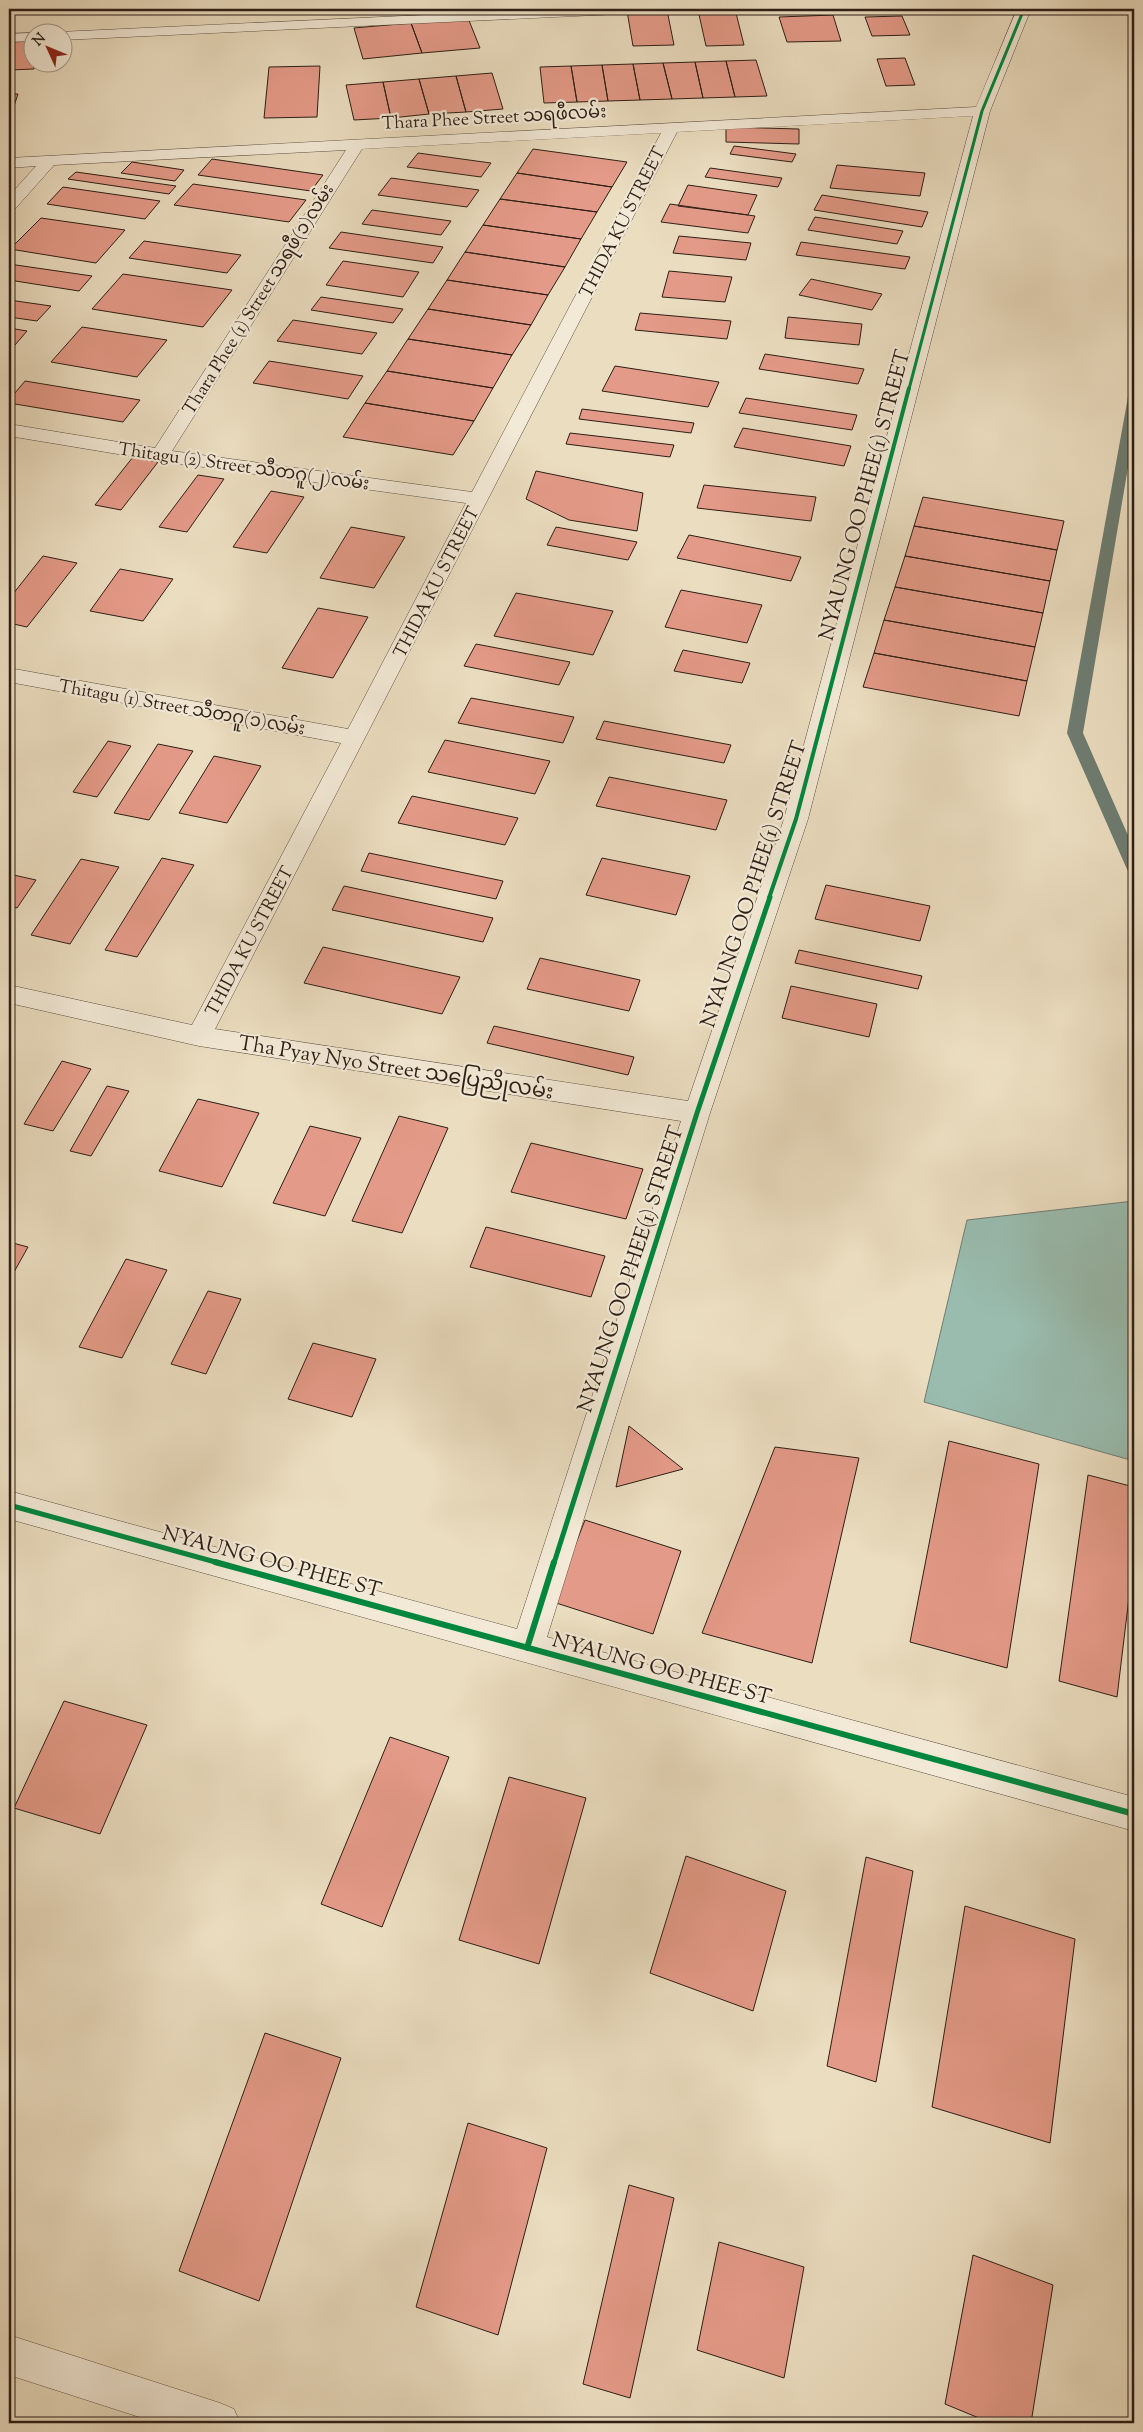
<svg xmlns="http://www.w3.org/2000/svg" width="1143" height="2432" font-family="'Sorts Mill Goudy','Noto Sans Myanmar',serif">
	<rect width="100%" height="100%" fill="#ebddc0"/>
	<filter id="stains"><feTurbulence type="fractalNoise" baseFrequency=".004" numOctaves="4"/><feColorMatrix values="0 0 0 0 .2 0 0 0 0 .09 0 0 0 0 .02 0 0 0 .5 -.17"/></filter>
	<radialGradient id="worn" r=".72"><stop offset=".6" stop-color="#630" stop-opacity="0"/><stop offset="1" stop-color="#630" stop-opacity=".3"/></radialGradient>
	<path fill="#99bcaf" stroke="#6e7d72" d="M 1134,1201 L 1134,1461 L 924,1402 L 967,1220 Z"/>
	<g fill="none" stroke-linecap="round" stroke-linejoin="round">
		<path fill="#6e7d72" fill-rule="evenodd" d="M 1134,393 L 1134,432 L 1083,733 L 1134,849 L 1134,873 L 1128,871 L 1126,867 L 1067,733 L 1128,397 Z"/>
	</g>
	<path fill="#e49a88" stroke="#2d1f16" d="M 735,9 L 744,45 L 706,46 L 698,10 Z
		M 667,10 L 674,45 L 633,46 L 627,11 Z
		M 833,15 L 841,41 L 787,42 L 779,17 Z
		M 902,16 L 910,35 L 872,36 L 865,17 Z
		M 468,18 L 480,48 L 422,53 L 411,23 Z
		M 411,23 L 422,53 L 363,59 L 354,28 Z
		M 32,41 L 34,69 L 9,70 L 9,42 Z
		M 905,58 L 915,85 L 886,86 L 877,59 Z
		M 756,60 L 767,96 L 735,97 L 726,61 Z
		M 726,61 L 735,97 L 703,98 L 695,62 Z
		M 695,62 L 703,98 L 672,99 L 663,63 Z
		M 663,63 L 672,99 L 640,100 L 633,64 Z
		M 633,64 L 640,100 L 608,101 L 602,65 Z
		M 602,65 L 608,101 L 577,102 L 571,66 Z
		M 320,66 L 317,117 L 264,118 L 269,67 Z
		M 571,66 L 577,102 L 544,103 L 540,67 Z
		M 492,73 L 503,109 L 466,112 L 456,76 Z
		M 456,76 L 466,112 L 429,114 L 419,79 Z
		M 419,79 L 429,114 L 391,118 L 383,82 Z
		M 383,82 L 391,118 L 354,120 L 346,85 Z
		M 9,94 L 18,94 L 9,121 Z
		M 726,127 L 799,129 L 799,144 L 726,142 Z
		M 734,146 L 796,154 L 792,162 L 730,154 Z
		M 533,149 L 627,162 L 612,187 L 517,173 Z
		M 418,153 L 491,163 L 481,177 L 407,167 Z
		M 212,159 L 323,175 L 311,191 L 198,175 Z
		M 132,162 L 184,170 L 175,181 L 121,173 Z
		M 837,165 L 925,173 L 920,196 L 830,188 Z
		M 710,168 L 782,178 L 778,187 L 705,177 Z
		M 76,172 L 176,186 L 169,194 L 68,179 Z
		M 517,173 L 612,187 L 597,212 L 500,199 Z
		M 391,178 L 479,190 L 467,207 L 378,195 Z
		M 193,184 L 306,200 L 289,222 L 174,205 Z
		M 688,185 L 757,195 L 748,215 L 678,206 Z
		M 63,187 L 160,201 L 145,219 L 47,204 Z
		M 822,195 L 928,212 L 922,227 L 814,210 Z
		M 500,199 L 597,212 L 581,239 L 483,225 Z
		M 670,204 L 755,216 L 748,233 L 661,222 Z
		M 372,210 L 451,221 L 441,235 L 362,224 Z
		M 815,217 L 903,231 L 897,244 L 808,230 Z
		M 41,218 L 125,230 L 96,263 L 10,249 Z
		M 483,225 L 581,239 L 565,267 L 465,252 Z
		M 341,232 L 443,247 L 433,263 L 329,248 Z
		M 679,236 L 751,243 L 746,260 L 673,253 Z
		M 144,241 L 241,255 L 227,273 L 129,258 Z
		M 801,242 L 910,257 L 905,269 L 796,255 Z
		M 465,252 L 565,267 L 548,295 L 447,280 Z
		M 343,261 L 419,272 L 403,297 L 326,285 Z
		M 9,264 L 92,276 L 79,291 L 9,280 Z
		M 669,271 L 732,277 L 725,302 L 662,297 Z
		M 123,274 L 232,290 L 203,327 L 92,309 Z
		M 811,279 L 882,294 L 872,310 L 799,295 Z
		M 447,280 L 548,295 L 531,325 L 428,309 Z
		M 321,297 L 403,309 L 393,323 L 311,310 Z
		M 9,300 L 51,306 L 37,321 L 9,317 Z
		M 428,309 L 531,325 L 512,355 L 408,339 Z
		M 640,313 L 731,321 L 727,339 L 635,330 Z
		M 788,317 L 862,324 L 859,345 L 785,338 Z
		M 293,320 L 377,333 L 362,354 L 277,341 Z
		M 82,327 L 167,340 L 137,377 L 51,362 Z
		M 9,328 L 27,331 L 15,345 L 9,344 Z
		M 408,339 L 512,355 L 493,388 L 387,371 Z
		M 765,354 L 864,369 L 858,384 L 759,369 Z
		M 269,361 L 363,376 L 348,399 L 253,383 Z
		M 615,366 L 719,382 L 708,407 L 602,391 Z
		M 387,371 L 493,388 L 474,421 L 365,403 Z
		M 25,381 L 140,400 L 123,422 L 9,403 L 9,400 Z
		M 746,398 L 857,415 L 852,430 L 739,413 Z
		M 365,403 L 474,421 L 453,455 L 343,437 Z
		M 582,409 L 694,423 L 691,433 L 579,419 Z
		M 743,428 L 851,446 L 844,466 L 734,447 Z
		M 570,433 L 674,445 L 670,457 L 566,444 Z
		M 133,457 L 158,462 L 121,510 L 95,505 Z
		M 536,471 L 643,493 L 637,531 L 569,520 L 526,499 Z
		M 198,475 L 224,479 L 187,532 L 159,527 Z
		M 704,485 L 816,497 L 811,521 L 697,508 Z
		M 271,491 L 304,497 L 267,553 L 233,547 Z
		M 923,497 L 1064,521 L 1057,550 L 914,526 Z
		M 914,526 L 1057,550 L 1050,581 L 905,556 Z
		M 351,527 L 405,537 L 374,588 L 320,578 Z
		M 556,527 L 637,542 L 628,560 L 547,545 Z
		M 689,535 L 801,557 L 791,581 L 677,558 Z
		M 43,556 L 77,563 L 27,627 L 9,623 L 9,599 Z
		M 905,556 L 1050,581 L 1043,613 L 895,587 Z
		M 120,569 L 173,579 L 143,621 L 90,611 Z
		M 895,587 L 1043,613 L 1035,647 L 884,620 Z
		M 681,590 L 762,605 L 747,643 L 665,627 Z
		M 516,593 L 613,611 L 593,655 L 494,636 Z
		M 318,608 L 368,617 L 333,678 L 282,668 Z
		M 884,620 L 1035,647 L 1027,681 L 874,653 Z
		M 476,644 L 570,662 L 559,685 L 464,666 Z
		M 683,650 L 750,663 L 742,683 L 674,671 Z
		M 874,653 L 1027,681 L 1019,716 L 863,687 Z
		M 471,698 L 574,717 L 563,743 L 458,723 Z
		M 604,721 L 731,745 L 724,763 L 596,739 Z
		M 445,740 L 550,761 L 535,794 L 428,772 Z
		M 108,741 L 131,746 L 97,797 L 73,792 Z
		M 158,744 L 193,751 L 149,820 L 114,813 Z
		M 214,756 L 261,766 L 227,823 L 179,813 Z
		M 609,777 L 727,800 L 716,830 L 596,806 Z
		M 412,796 L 518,818 L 505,845 L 398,823 Z
		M 369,853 L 503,881 L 496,899 L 361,871 Z
		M 162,858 L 194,865 L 137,957 L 105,950 Z
		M 602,858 L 690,876 L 676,915 L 586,895 Z
		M 81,859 L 119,867 L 70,944 L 31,935 Z
		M 9,874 L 36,880 L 17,908 L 9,906 Z
		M 826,885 L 930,906 L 920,941 L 815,919 Z
		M 344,886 L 493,918 L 483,942 L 332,910 Z
		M 323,947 L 460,977 L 442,1014 L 304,983 Z
		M 799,950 L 922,976 L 918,989 L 795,963 Z
		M 540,958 L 640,980 L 629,1011 L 527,989 Z
		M 791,986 L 877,1004 L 869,1037 L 782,1018 Z
		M 494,1026 L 634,1057 L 628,1075 L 487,1043 Z
		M 62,1061 L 91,1069 L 53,1131 L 24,1124 Z
		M 107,1086 L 129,1091 L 91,1156 L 70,1151 Z
		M 198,1099 L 259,1113 L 222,1187 L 159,1171 Z
		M 399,1116 L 448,1128 L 402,1233 L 352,1221 Z
		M 310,1126 L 361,1138 L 325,1216 L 273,1203 Z
		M 531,1143 L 643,1169 L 626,1219 L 511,1192 Z
		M 486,1227 L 605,1256 L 591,1297 L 470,1267 Z
		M 9,1242 L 28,1247 L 9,1281 Z
		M 126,1259 L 167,1270 L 122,1358 L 79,1347 Z
		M 208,1291 L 241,1299 L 206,1374 L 171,1364 Z
		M 313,1343 L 376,1359 L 352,1417 L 288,1399 Z
		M 629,1426 L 683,1469 L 616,1487 Z
		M 949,1441 L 1039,1464 L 1007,1668 L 910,1642 Z
		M 775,1447 L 859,1458 L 812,1663 L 702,1633 Z
		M 1088,1475 L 1134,1487 L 1134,1556 L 1117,1697 L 1059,1681 Z
		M 585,1520 L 681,1551 L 653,1634 L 553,1602 Z
		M 64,1701 L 147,1725 L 100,1834 L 14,1808 Z
		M 390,1737 L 449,1757 L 382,1927 L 321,1904 Z
		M 509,1777 L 586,1798 L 539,1964 L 459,1940 Z
		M 686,1856 L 786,1891 L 753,2011 L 650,1973 Z
		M 866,1857 L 913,1871 L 876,2082 L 827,2066 Z
		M 965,1906 L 1075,1939 L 1050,2143 L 932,2107 Z
		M 265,2033 L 341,2058 L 259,2301 L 179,2271 Z
		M 468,2123 L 547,2148 L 498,2335 L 416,2307 Z
		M 629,2185 L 674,2198 L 630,2398 L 583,2384 Z
		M 719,2242 L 804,2267 L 784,2378 L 697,2350 Z
		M 973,2255 L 1053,2285 L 1031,2423 L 991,2423 L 945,2404 Z"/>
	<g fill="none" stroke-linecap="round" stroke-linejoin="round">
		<g stroke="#5c4e40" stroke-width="1">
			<path id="minor" d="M 554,9 L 646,9 L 639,13 L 62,40 L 62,32 L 59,32 Z
				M 1017,9 L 1031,9 L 990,111 L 808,819 L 710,1113 L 547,1637 L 1134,1797 L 1134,1831 L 9,1519 L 9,1491 L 517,1629 L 681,1121 L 199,1046 L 9,1003 L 9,985 L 192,1025 L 341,743 L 9,682 L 9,668 L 348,729 L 466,503 L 160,461 L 9,436 L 9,424 L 155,448 L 346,150 L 54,165 L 15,209 L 9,211 L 9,196 L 36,166 L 9,168 L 9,158 L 976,107 ZM 973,116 L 784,819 L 688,1101 L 215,1029 L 677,132 ZM 661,133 L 472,492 L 172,451 L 362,149 Z
				M 32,33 L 32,41 L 9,42 L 9,34 Z
				M 9,2335 L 220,2403 L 234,2409 L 240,2423 L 158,2423 L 9,2375 Z"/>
		</g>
		<use href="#minor" fill="#f2e9d6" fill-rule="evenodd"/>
		<g stroke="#f2e9d6" stroke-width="5">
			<path id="cycleway-far3" d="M 909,389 L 982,111 L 1024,9"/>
		</g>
		<g stroke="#f2e9d6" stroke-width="6">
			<path id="cycleway-far2" d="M 769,898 L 796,819 L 909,388"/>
		</g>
		<g stroke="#f2e9d6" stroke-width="8">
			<path id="cycleway-far1" d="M 9,1505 L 219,1563
				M 554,1563 L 697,1113 L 770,897"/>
		</g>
		<g stroke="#f2e9d6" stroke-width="9">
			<path id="cycleway" d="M 215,1562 L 1134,1814
				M 527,1648 L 554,1562"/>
		</g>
		<use href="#cycleway-far3" stroke="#00873e" stroke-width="3"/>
		<use href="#cycleway-far2" stroke="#00873e" stroke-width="4"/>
		<use href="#cycleway-far1" stroke="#00873e" stroke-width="5"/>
		<use href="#cycleway" stroke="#00873e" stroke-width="6"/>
	</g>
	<g text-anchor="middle" stroke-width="4.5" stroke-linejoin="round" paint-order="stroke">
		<g font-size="18" fill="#2d1f16" stroke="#f2e9d6">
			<text transform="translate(494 117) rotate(-3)" y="6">Thara Phee Street သရဖီလမ်း</text>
			<text transform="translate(622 222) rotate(-63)" y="6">THIDA KU STREET</text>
			<text transform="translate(258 299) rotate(-58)" y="6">Thara Phee (1) Street သရဖီ(၁)လမ်း</text>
			<text transform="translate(244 466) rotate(8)" y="6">Thitagu (2) Street သီတဂူ(၂)လမ်း</text>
			<text transform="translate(436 582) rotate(-63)" y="6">THIDA KU STREET</text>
			<text transform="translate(182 707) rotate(10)" y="6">Thitagu (1) Street သီတဂူ(၁)လမ်း</text>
			<text transform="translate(249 941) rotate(-62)" y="6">THIDA KU STREET</text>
		</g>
		<g font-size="21" fill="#2d1f16" stroke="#f2e9d6">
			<text transform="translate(864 495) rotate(-75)" y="7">NYAUNG OO PHEE(1) STREET</text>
			<text transform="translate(753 884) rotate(-72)" y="7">NYAUNG OO PHEE(1) STREET</text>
			<text transform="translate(396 1067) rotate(9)" y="7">Tha Pyay Nyo Street သပြေညိုလမ်း</text>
			<text transform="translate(630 1269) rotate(-72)" y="7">NYAUNG OO PHEE(1) STREET</text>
			<text transform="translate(272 1561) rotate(15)" y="7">NYAUNG OO PHEE ST</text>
			<text transform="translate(662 1668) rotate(15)" y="7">NYAUNG OO PHEE ST</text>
		</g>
	</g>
	<rect width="1143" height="2432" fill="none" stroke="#ebddc0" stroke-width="30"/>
	<rect x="10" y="10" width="1123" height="2412" fill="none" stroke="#2d1f16" stroke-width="2.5"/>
	<rect x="15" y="15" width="1113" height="2402" fill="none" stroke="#2d1f16"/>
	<g transform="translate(48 48) rotate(314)"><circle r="24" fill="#f2e9d6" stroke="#a39889"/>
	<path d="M0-4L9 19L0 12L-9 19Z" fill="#8f2418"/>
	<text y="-8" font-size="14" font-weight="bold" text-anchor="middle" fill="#2d1f16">N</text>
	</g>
	<rect width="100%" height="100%" filter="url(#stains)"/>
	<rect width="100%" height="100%" fill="url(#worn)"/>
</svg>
